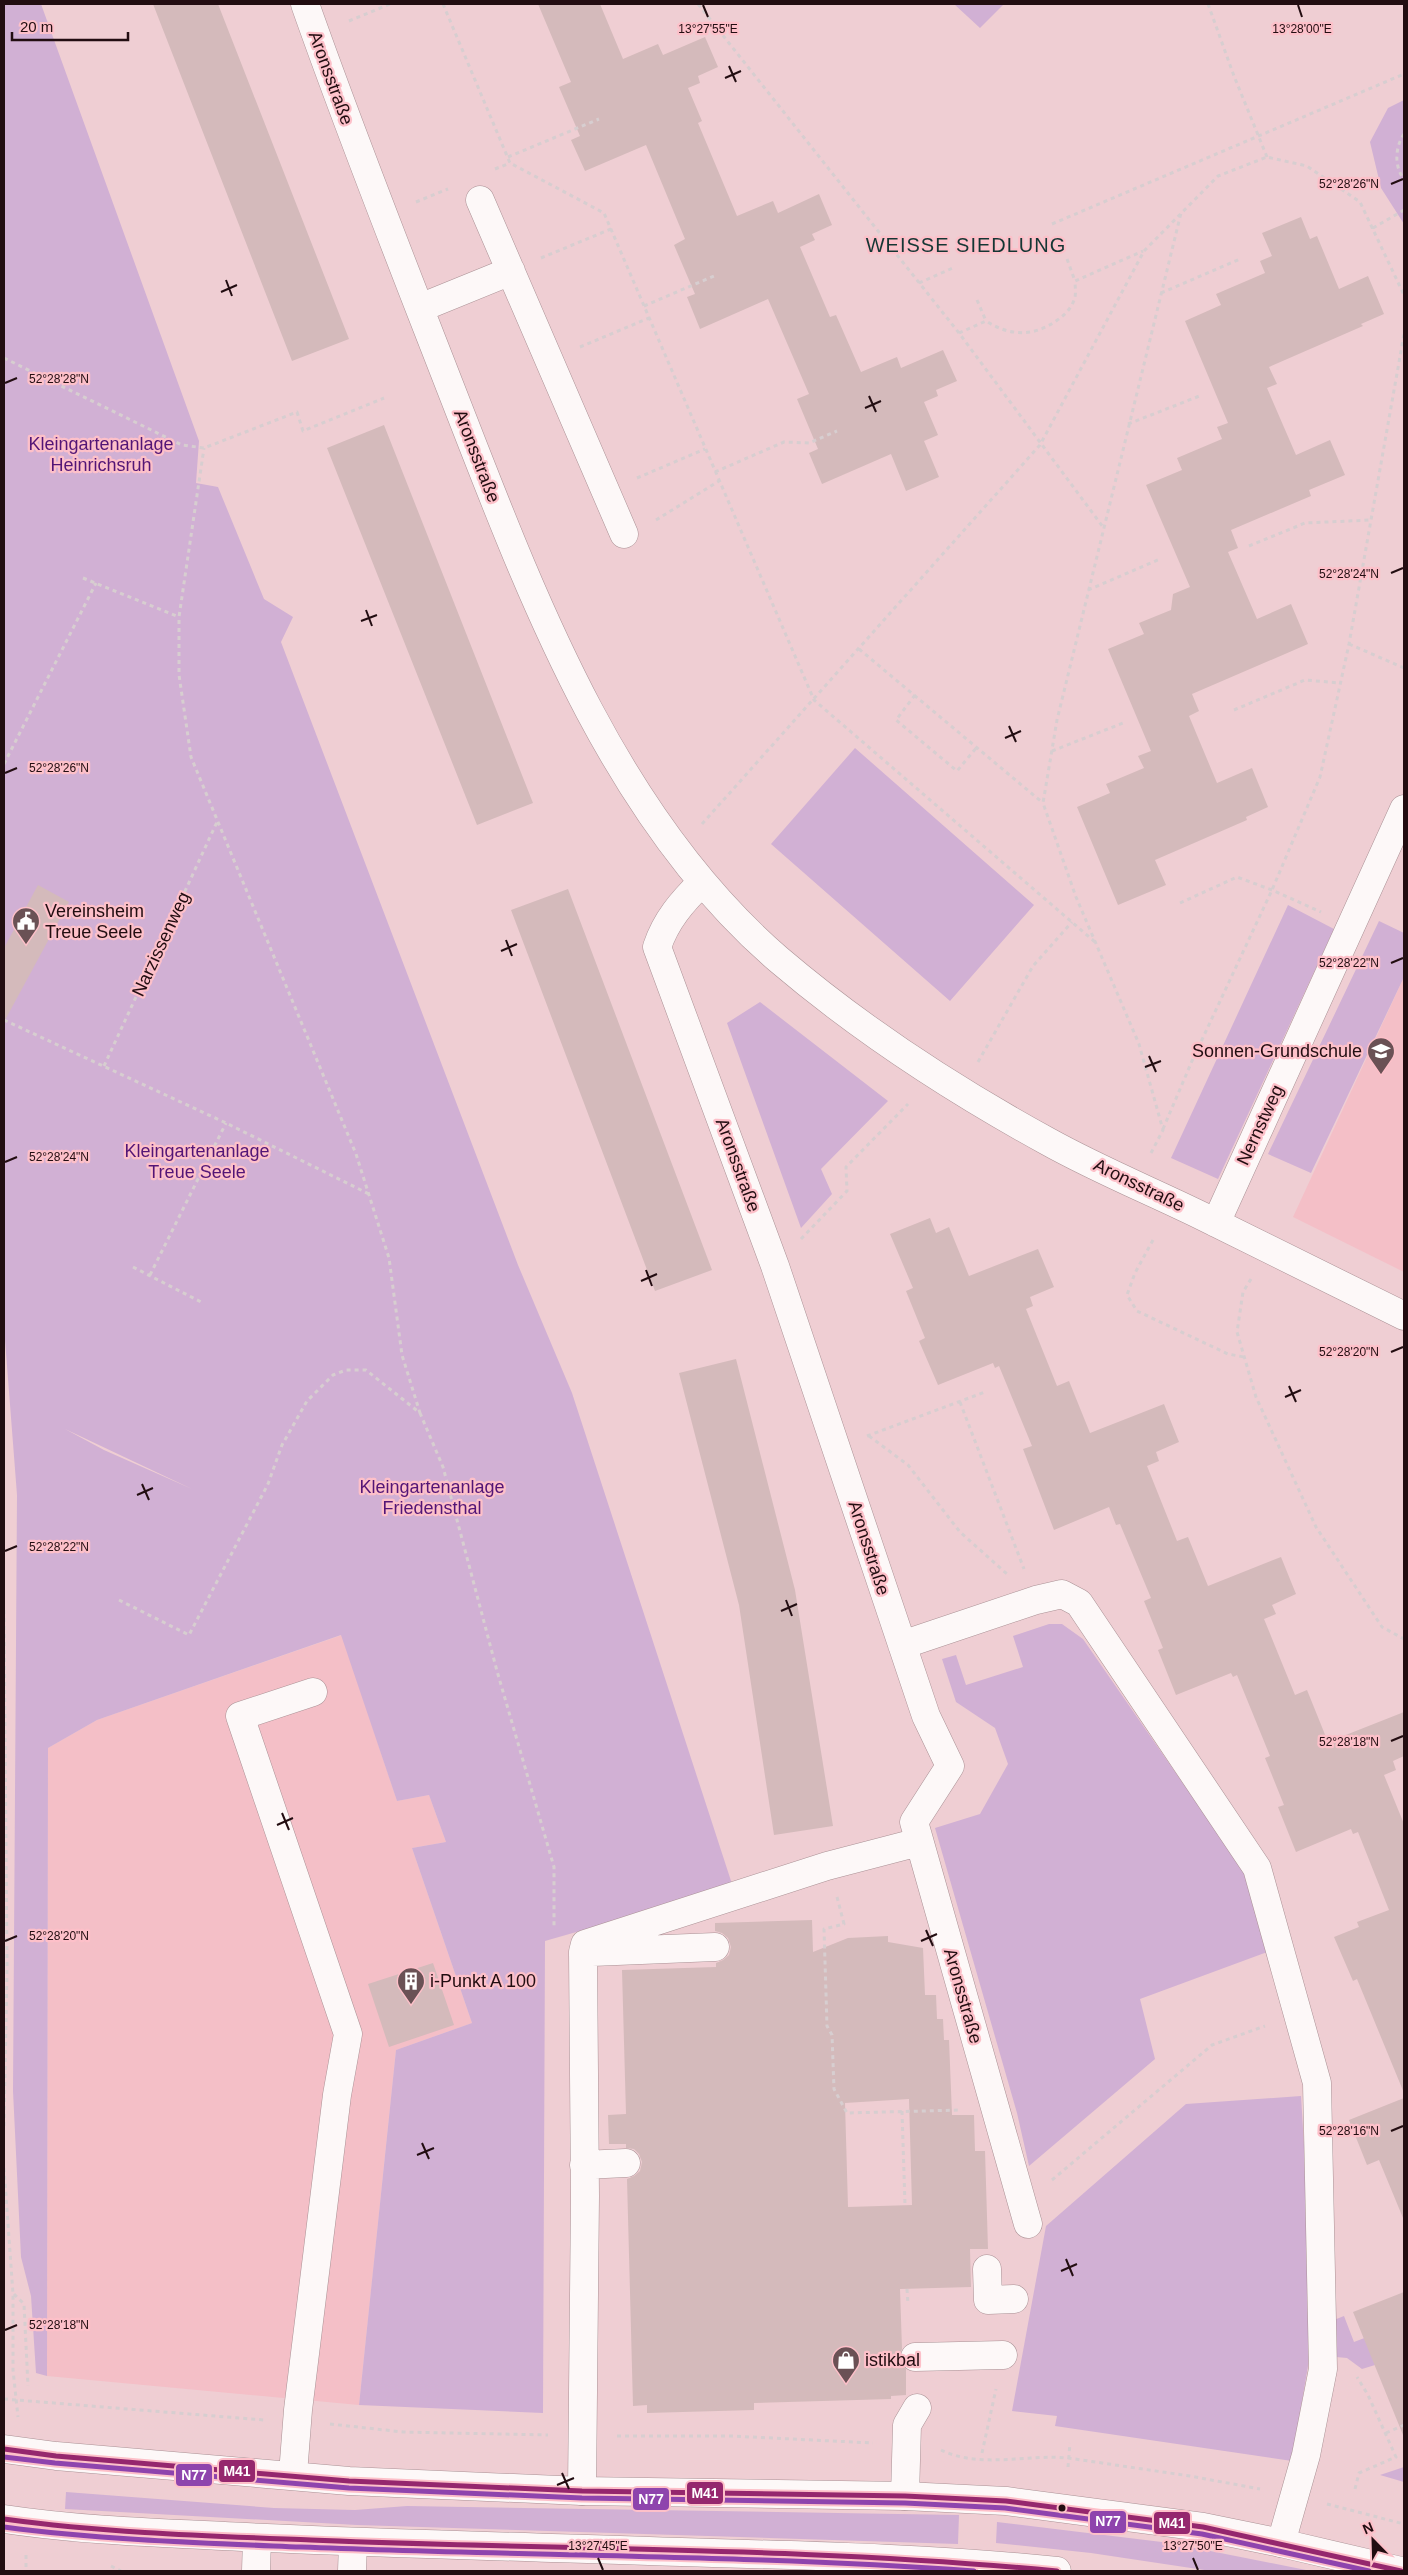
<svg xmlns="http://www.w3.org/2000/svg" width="1408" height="2575" font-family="Arial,sans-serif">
	<rect width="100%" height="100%" fill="#efced3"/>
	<path fill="#f4bfc7" d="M 1404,977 L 1404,1272 L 1293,1217 Z
		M 342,1635 L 397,1801 L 429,1795 L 446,1842 L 412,1848 L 472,2023 L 396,2050 L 359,2405 L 47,2376 L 48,1748 L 97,1720 Z"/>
	<path fill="#d1b0d4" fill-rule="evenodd" d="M 4,4 L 41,4 L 199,441 L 196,483 L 218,487 L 264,599 L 293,617 L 281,642 L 518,1265 L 572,1393 L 733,1887 L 545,1941 L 543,2413 L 359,2405 L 396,2050 L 472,2023 L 412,1848 L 446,1842 L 429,1795 L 397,1801 L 341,1635 L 97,1720 L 48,1748 L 47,2376 L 36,2373 L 31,2296 L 21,2257 L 13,2091 L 17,1495 L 4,1327 ZM 65,1429 L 192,1489 L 104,1450 Z
		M 954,4 L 1004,4 L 980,28 Z
		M 1404,100 L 1404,224 L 1381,188 L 1370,142 L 1388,108 Z
		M 855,748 L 1034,905 L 950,1001 L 771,844 Z
		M 1288,905 L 1334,929 L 1218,1179 L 1171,1158 Z
		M 1379,921 L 1404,933 L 1404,977 L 1311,1173 L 1268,1154 Z
		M 760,1002 L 888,1101 L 821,1169 L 832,1194 L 801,1228 L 727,1023 Z
		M 1049,1624 L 1062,1624 L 1083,1639 L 1263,1899 L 1278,1948 L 1140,1999 L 1155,2059 L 1029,2166 L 1017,2113 L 935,1828 L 980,1814 L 1008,1764 L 995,1728 L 956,1702 L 942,1659 L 956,1655 L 966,1685 L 1023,1667 L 1013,1636 Z
		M 1301,2096 L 1307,2195 L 1311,2348 L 1292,2461 L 1055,2426 L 1057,2416 L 1012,2411 L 1046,2226 L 1186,2104 Z
		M 1344,2316 L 1354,2342 L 1367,2337 L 1375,2365 L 1362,2369 L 1347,2358 L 1336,2357 L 1334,2320 Z
		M 1404,2467 L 1404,2482 L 1380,2475 Z
		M 66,2492 L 274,2508 L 355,2510 L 407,2506 L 959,2515 L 958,2544 L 357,2525 L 65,2509 Z
		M 997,2522 L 1170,2543 L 1311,2571 L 1211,2571 L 1091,2553 L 996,2543 Z"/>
	<path fill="#d4babb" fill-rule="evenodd" d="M 153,4 L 218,4 L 349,339 L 292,361 Z
		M 538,4 L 600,4 L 623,59 L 658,44 L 663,55 L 705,37 L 718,67 L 698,76 L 700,83 L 688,88 L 702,121 L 698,123 L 737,216 L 773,201 L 778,213 L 819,194 L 832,225 L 812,234 L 815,240 L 800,247 L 830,317 L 836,315 L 861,372 L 897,357 L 901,368 L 943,350 L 957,381 L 936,390 L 938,396 L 924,402 L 938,435 L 924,441 L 939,477 L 906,491 L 891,454 L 822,484 L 809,453 L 818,449 L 797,399 L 809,394 L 768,299 L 700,329 L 687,297 L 695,294 L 674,245 L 685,239 L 646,145 L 585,171 L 571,140 L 580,136 L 559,87 L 571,82 Z
		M 1301,217 L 1310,239 L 1317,236 L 1339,289 L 1368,276 L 1384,314 L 1361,324 L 1363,326 L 1269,367 L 1277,384 L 1267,388 L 1296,455 L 1330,440 L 1345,475 L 1309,490 L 1311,496 L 1231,530 L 1238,548 L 1228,552 L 1257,619 L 1291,604 L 1308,644 L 1192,694 L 1199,711 L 1189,716 L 1217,783 L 1252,768 L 1268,807 L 1246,817 L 1247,820 L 1155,860 L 1166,885 L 1118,905 L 1077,807 L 1110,793 L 1106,784 L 1144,768 L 1138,756 L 1151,751 L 1108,649 L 1144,634 L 1139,623 L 1171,610 L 1173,594 L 1190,587 L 1146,485 L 1182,470 L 1177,458 L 1222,439 L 1217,427 L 1228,423 L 1185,321 L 1221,305 L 1216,294 L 1265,273 L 1260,261 L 1272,256 L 1262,233 Z
		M 384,425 L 533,803 L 477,825 L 327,448 Z
		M 38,885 L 69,902 L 4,1022 L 4,948 Z
		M 568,889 L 712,1270 L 655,1291 L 511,910 Z
		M 930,1218 L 936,1233 L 949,1227 L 969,1276 L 1038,1249 L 1054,1287 L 1030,1297 L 1033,1306 L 1026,1309 L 1057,1386 L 1069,1381 L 1090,1433 L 1164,1404 L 1179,1442 L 1156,1452 L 1159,1461 L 1147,1466 L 1177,1541 L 1188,1537 L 1208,1586 L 1281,1557 L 1296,1594 L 1272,1605 L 1276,1614 L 1264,1619 L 1295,1695 L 1307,1690 L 1328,1742 L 1404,1712 L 1404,1756 L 1393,1761 L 1396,1770 L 1384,1775 L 1404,1824 L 1404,2093 L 1357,1979 L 1353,1981 L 1334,1937 L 1359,1927 L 1357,1922 L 1389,1910 L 1358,1832 L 1353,1834 L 1351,1829 L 1296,1852 L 1278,1807 L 1284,1805 L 1265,1758 L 1270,1756 L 1237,1675 L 1233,1677 L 1231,1673 L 1176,1695 L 1158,1650 L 1163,1648 L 1144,1601 L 1151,1598 L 1120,1524 L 1116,1525 L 1109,1507 L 1054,1530 L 1023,1449 L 1032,1446 L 999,1366 L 995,1368 L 993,1363 L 938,1385 L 919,1341 L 925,1338 L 906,1291 L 913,1288 L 890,1234 Z
		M 736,1359 L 795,1590 L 833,1826 L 774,1835 L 739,1605 L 679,1373 Z
		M 812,1920 L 813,1952 L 848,1938 L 888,1936 L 888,1942 L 923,1948 L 925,1995 L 936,1995 L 937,2019 L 943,2019 L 944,2040 L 949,2040 L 952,2115 L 974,2115 L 975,2151 L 985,2151 L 988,2249 L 970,2249 L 971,2287 L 900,2289 L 902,2349 L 899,2358 L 906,2369 L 906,2395 L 891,2396 L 891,2399 L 754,2403 L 754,2410 L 647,2413 L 647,2405 L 633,2406 L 627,2179 L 634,2176 L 640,2171 L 642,2162 L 639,2154 L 634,2149 L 626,2148 L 626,2144 L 609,2144 L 608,2115 L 626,2114 L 622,1970 L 716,1967 L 716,1963 L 723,1960 L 729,1955 L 731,1947 L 728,1938 L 722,1933 L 715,1931 L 715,1923 ZM 909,2099 L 912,2205 L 848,2207 L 845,2103 Z
		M 433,1963 L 454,2025 L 389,2047 L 368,1984 Z
		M 1404,2098 L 1404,2218 L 1403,2218 L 1379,2160 L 1367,2165 L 1349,2120 Z
		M 1404,2292 L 1404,2435 L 1403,2435 L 1353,2312 Z"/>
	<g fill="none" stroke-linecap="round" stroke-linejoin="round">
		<g stroke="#aa9195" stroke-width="29">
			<path id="minor" d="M 305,4 C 350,132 400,258 449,384 C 528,586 609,813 778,959 C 859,1028 954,1090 1047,1141 C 1097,1169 1151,1191 1202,1216 C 1270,1249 1337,1283 1404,1316
				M 480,200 L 624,534
				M 420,308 L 511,271
				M 702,882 C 682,902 666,920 657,947 L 775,1266 L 926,1716 L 950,1766 L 914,1822 L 1028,2224
				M 1216,1223 L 1404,809
				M 902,1645 L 1036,1600 L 1062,1594 L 1079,1603 L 1257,1868 L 1317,2083 L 1323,2369 L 1306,2455 L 1281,2543
				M 592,1952 L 715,1947
				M 584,2165 L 626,2163
				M 987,2269 L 988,2300 L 1014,2299
				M 915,2357 L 1003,2355
				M 293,2474 L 298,2410 L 337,2095 L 348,2034 L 240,1716 L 313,1692
				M 582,2491 L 585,2196 L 583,1952 L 585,1944 L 827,1866 L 919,1842
				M 905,2496 L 907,2425 L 917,2408
				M 256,2571 L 257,2539
				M 352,2571 L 353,2543"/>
		</g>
		<g stroke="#aa9195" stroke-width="29">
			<path id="major" d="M 4,2449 L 56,2456 L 349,2481 L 582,2491 L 905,2496 L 1006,2501 L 1203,2527 L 1281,2543 L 1401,2571
				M 4,2519 C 71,2529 137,2532 204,2535 C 374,2544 544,2547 713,2553 C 828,2556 943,2559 1057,2571"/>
		</g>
		<path stroke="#d7ced0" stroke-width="3" stroke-dasharray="4 4" stroke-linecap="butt" d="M 443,4 L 510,163 L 604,213 L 814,700 L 1095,942
			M 698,4 L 959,333 L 1103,527
			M 1208,4 L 1234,76 L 1267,157
			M 349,21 L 390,4
			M 1404,134 C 1395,147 1394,167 1404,179
			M 508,157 L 599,119
			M 495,169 L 510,163
			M 416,202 L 448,189
			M 1052,224 L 1404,74
			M 1373,228 L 1404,210
			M 541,258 L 611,229
			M 1067,259 L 1075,281
			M 919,283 L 955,267
			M 1161,293 L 1240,259
			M 977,300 L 986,321
			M 644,306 L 714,276
			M 959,333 L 986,321 C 1009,336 1033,337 1056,321 C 1065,315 1072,308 1075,297 C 1076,292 1075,286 1075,281 L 1143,251
			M 580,347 L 649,318
			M 4,358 L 182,445 L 204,448 L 297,412 L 303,431 L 384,398
			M 1128,424 L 1202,395
			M 715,472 L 784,442 L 809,443 L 837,431
			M 637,478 L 705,449
			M 656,520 L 719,481
			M 1249,546 L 1305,523 L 1371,520
			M 83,578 L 179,617
			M 1088,590 L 1160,559
			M 1349,644 L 1404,668
			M 859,649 L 1043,803
			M 915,695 L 896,720 L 957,771 L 977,747
			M 1234,710 L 1305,680 L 1340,683
			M 1052,751 L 1123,723
			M 4,764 L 96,583
			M 702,824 L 1040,445 L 1144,251 L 1218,176 L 1267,157 L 1307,166 L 1360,202 L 1404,295
			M 1180,903 L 1237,877 L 1272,890 L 1321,912
			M 4,1020 L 226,1123 L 369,1194
			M 978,1062 L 1033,966 L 1072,922
			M 104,1066 L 217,822
			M 1163,1129 L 1192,1061 L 1272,890 L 1320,777 L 1349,644 L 1404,334
			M 1151,1153 L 1163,1130 L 1139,1044 L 1076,897 L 1043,803 L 1057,720 L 1181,213
			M 801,1239 L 847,1191 L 846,1167 L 908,1104
			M 1153,1240 L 1135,1273 L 1127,1295 L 1137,1311 L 1228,1354 L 1244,1357
			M 133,1267 L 201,1302
			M 150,1275 L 226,1123
			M 1251,1279 L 1243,1292 L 1237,1332 L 1256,1397 L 1316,1527 L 1382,1627 L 1404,1639
			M 960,1402 L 1024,1569
			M 420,1413 L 443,1467 L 497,1671 L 554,1867 L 554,1928
			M 867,1436 L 985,1392
			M 869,1436 L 908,1465 L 960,1532 L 1007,1574
			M 119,1600 L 189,1635 L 268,1484 L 282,1445 L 307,1401 L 333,1375 L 346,1370 L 366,1370 L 420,1413 L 402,1355 L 389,1258 L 356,1154 L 191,757 L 179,675 L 179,617 L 204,448
			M 4,1610 L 7,1968 L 4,2128
			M 837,1897 L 844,1924 L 824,1929 L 827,2026 L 832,2035 L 834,2089 L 847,2113 L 961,2110
			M 902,2111 L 905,2205
			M 4,2168 L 13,2294 L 13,2370 L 18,2417
			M 1052,2180 L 1212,2045 L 1265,2026
			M 907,2289 L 908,2304
			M 14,2294 L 24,2304 L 28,2386
			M 4,2399 L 264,2420
			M 330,2424 L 403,2432 L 548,2435
			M 1386,2433 L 1404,2425
			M 617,2436 L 731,2436 L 873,2443
			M 941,2450 C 980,2469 1027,2454 1068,2458 L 1190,2476 L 1260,2489
			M 982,2453 L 996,2389
			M 1068,2467 L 1070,2443
			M 1355,2489 L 1359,2473 L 1396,2457 L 1368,2395 L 1357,2377
			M 1327,2504 L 1404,2524
			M 26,2555 L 26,2571
			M 111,2566 L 121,2571"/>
		<use href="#minor" stroke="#fdf8f8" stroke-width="28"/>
		<use href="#major" stroke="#fdf8f8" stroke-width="28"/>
		<g stroke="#fdc0c9" stroke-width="9">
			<path id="bus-1" d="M 4,2449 L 56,2456 L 349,2481 L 582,2491 L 905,2496 L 1006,2501 L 1203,2527 L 1401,2571
				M 4,2519 C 106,2533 208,2536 311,2540 C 559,2550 809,2547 1057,2571"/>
		</g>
		<g stroke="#fdc0c9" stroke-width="9">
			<path id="bus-2" d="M 4,2457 L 55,2463 L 349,2488 L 582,2498 L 905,2503 L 1005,2508 L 1202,2534 L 1369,2571
				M 4,2527 C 102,2540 202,2543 301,2547 C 524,2556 751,2555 974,2571"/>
		</g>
		<use href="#bus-1" stroke="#95276e" stroke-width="5"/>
		<use href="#bus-2" stroke="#8e44ad" stroke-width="5"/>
	</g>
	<path fill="none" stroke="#220d11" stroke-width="2" d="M 703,5 L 708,17M 1298,5 L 1302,17M 729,66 L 736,82M 725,78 L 741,71M 1391,184 L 1403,179M 226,280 L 232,296M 221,292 L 237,285M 5,383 L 17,378M 869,396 L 876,412M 865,408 L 881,401M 1391,573 L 1403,568M 366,610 L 372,626M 361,621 L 377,615M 1009,726 L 1016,742M 1005,738 L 1021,731M 5,773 L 17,768M 506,940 L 512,956M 501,951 L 517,944M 1391,963 L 1403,958M 1149,1056 L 1156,1072M 1145,1067 L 1161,1061M 5,1162 L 17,1157M 646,1270 L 652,1286M 641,1281 L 657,1274M 1391,1352 L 1403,1347M 1289,1386 L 1296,1402M 1285,1397 L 1301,1390M 142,1484 L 149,1500M 137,1495 L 153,1488M 5,1551 L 17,1546M 786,1600 L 792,1616M 781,1611 L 797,1604M 1391,1741 L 1403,1736M 282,1813 L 289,1830M 277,1825 L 293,1818M 926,1930 L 933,1946M 5,1941 L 17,1936M 921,1941 L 937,1934M 1391,2131 L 1403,2126M 422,2143 L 429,2159M 417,2155 L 434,2148M 1066,2259 L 1073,2276M 1061,2271 L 1077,2264M 5,2330 L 17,2325M 562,2473 L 569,2489M 557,2485 L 574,2478M 598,2558 L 603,2570M 1193,2558 L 1198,2570"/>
	<defs>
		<g id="civic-pin" transform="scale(1.4375)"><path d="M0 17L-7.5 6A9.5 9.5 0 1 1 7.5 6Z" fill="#6a5155" stroke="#fdc0c9"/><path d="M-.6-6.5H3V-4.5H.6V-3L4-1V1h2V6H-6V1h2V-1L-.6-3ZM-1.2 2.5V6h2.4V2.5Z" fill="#fff"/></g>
		<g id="school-pin" transform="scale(1.4375)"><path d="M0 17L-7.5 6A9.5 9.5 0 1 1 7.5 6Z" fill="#6a5155" stroke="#fdc0c9"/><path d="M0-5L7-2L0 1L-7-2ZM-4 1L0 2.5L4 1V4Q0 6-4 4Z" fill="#fff"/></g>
		<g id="building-pin" transform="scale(1.4375)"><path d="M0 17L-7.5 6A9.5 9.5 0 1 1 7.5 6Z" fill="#6a5155" stroke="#fdc0c9"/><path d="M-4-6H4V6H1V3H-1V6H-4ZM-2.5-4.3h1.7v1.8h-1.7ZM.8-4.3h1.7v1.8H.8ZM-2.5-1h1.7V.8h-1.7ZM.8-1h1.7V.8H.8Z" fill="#fff"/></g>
		<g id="shop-pin" transform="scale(1.4375)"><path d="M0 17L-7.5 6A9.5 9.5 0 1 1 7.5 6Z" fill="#6a5155" stroke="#fdc0c9"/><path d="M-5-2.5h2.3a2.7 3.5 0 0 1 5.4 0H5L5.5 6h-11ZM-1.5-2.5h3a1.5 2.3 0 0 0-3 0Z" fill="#fff"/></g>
	</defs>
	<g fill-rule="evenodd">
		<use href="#civic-pin" x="26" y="921"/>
		<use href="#school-pin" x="1381" y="1051"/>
		<use href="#building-pin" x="411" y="1981"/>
		<use href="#shop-pin" x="846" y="2360"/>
	</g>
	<circle fill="#220d11" stroke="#fdc0c9" stroke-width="2" cx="1062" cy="2508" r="4.5"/>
	<g text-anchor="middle" stroke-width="4.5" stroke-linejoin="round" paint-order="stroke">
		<g font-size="18" fill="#220d11" stroke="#fdc0c9">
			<text transform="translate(331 78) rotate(70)" y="6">Aronsstraße</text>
			<text transform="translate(477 456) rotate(69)" y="6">Aronsstraße</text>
			<text transform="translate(161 944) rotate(-65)" y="6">Narzissenweg</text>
			<text transform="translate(1260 1125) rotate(-65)" y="6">Nernstweg</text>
			<text transform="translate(738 1165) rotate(70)" y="6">Aronsstraße</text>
			<text transform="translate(1139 1185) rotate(26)" y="6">Aronsstraße</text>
			<text transform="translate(869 1548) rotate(72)" y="6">Aronsstraße</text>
			<text transform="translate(963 1996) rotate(74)" y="6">Aronsstraße</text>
		</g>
		<g font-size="18" fill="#531576" stroke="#fdc0c9">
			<text x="101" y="450">Kleingartenanlage<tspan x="101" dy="21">Heinrichsruh</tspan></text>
			<text x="197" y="1157">Kleingartenanlage<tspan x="197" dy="21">Treue Seele</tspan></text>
			<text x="432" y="1493">Kleingartenanlage<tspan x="432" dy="21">Friedensthal</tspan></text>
		</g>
		<g font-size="18" fill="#220d11" stroke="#fdc0c9" text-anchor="start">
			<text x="45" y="917">Vereinsheim<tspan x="45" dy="21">Treue Seele</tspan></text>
			<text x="1362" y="1057" text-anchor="end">Sonnen-Grundschule</text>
			<text x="430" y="1987">i-Punkt A 100</text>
			<text x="865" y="2366">istikbal</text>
		</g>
		<g font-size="20" letter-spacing="1" fill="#143634" stroke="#fdc0c9">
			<text x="966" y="252">WEISSE SIEDLUNG</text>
		</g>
	</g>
	<g font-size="12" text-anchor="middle" fill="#220d11" stroke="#fdc0c9" stroke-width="4.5" stroke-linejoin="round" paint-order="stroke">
		<text x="708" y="33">13°27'55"E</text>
		<text x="1302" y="33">13°28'00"E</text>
		<text x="1349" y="188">52°28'26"N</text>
		<text x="59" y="383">52°28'28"N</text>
		<text x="1349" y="578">52°28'24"N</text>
		<text x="59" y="772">52°28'26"N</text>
		<text x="1349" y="967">52°28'22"N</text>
		<text x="59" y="1161">52°28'24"N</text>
		<text x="1349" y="1356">52°28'20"N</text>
		<text x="59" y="1551">52°28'22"N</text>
		<text x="1349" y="1746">52°28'18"N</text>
		<text x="59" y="1940">52°28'20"N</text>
		<text x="1349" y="2135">52°28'16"N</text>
		<text x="59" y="2329">52°28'18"N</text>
		<text x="598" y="2550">13°27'45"E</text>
		<text x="1193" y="2550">13°27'50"E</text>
	</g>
	<g stroke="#fdc0c9" stroke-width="2">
		<rect x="218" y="2459" width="38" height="24" rx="5" fill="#95276e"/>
		<rect x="175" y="2463" width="38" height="24" rx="5" fill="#8e44ad"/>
		<rect x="686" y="2481" width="38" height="24" rx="5" fill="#95276e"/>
		<rect x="632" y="2487" width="38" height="24" rx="5" fill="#8e44ad"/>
		<rect x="1089" y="2510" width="38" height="24" rx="5" fill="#8e44ad"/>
		<rect x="1153" y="2511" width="38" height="24" rx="5" fill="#95276e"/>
	</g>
	<g font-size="14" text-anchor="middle" font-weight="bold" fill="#fff">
		<text x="237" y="2476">M41</text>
		<text x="194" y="2480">N77</text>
		<text x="705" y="2498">M41</text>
		<text x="651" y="2504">N77</text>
		<text x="1108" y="2526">N77</text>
		<text x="1172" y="2528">M41</text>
	</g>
	<rect width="1408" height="2575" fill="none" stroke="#220d11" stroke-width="10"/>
	<g transform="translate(1373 2540) rotate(337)" stroke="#fdc0c9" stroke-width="4" paint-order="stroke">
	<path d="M0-4L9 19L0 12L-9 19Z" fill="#220d11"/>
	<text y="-8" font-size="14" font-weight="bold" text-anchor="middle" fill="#220d11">N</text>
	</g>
	<path d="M12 32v8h116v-8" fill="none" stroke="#220d11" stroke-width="2.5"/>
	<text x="20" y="32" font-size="15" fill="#220d11" stroke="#fdc0c9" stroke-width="4" paint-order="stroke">20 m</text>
</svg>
